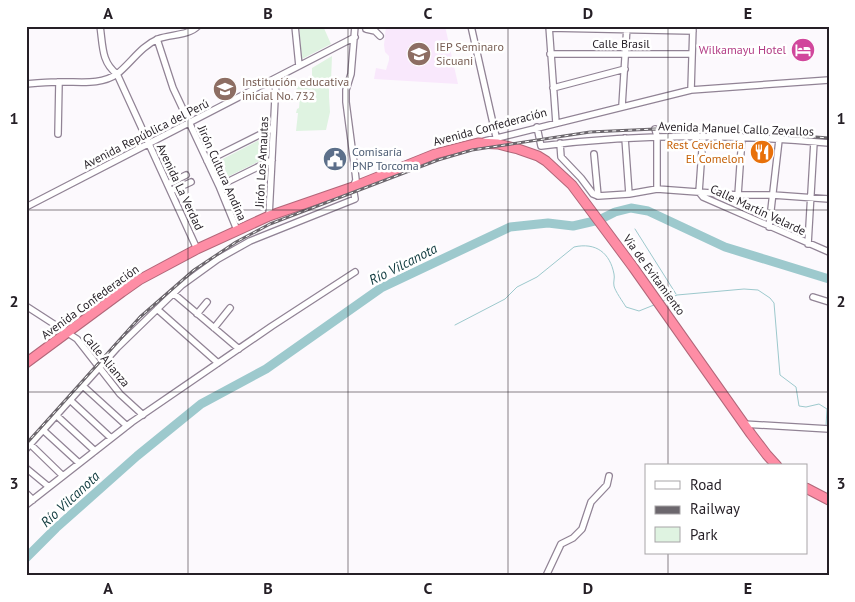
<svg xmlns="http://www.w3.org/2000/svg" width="855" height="602" font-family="'PT Sans',sans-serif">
	<rect width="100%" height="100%" fill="#fcf9fd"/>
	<path fill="#f9e8fc" d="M 386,26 L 445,26 L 458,84 L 374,79 L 376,68 L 386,70 L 389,60 L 389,56 L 385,52 L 384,45 Z"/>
	<path fill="#dff3e1" d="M 299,26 L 323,26 L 331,44 L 302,59 Z
		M 332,56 L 331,81 L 329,87 L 329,97 L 330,112 L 326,130 L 296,131 L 298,113 L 296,113 L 297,109 L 299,108 L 300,97 L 296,94 L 297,86 L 305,85 L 306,81 L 312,79 L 312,68 Z
		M 267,136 L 269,136 L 268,157 L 219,181 L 211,165 Z"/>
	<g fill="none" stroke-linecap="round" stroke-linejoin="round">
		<path stroke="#9dc9cd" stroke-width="1" d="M 635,229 L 676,294
			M 663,301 L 677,295 L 744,289 L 758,290 L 770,298 L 774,303 L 780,375 L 796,387 L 799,406 L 806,407 L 819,404 L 827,409 L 826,426
			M 455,325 L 505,299 L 517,287 L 537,277 L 574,247 C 596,242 610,253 614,274 C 615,278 613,282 614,286 C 615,291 623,302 626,307 L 639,311 L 654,305"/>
		<path stroke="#9dc9cd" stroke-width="9" d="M 26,558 L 56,528 L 137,456 L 201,404 L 266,369 L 381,288 L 510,227 L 548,223 L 573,226 L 599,220 L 615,212 L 631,208 L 648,211 L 725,247 L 829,279"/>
		<g stroke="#918395" stroke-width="8">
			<path id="minor" d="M 100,26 C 103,45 101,62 117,74 L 197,249
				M 295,26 L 299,66
				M 367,26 L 366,29 L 375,31 L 380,36
				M 471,26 L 497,141
				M 549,26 L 556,123
				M 549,28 L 693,31
				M 157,39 L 173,88 L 219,186 L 237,230
				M 550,54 L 692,54
				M 26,84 C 37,83 47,82 57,82 C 77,81 100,86 117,74 C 131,63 141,46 158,39 C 171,34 188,36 198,26
				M 553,88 L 625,69
				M 691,90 L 693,26
				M 622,106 L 627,26
				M 537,127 L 541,146 C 637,134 733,134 829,143
				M 655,129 L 657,136 L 657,189
				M 58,134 L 59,82
				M 625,138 L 629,194
				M 485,141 L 691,90 L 829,80
				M 560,143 L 561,157 L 581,178 L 593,194 L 598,196 L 629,194 L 657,189 L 738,195 L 773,195 L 829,199
				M 594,154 L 598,196
				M 207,161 L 273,128
				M 168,184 L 186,175
				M 219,186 L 272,160
				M 171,190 L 176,189 L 191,182
				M 699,192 L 703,197 L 829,252
				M 699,192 L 703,136
				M 738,195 L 742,137
				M 26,207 C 136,150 246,94 355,37
				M 269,216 L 276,79
				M 769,227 L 779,140 L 776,134
				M 808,244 L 814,142
				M 173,293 L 239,349
				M 813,297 L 829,302
				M 26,306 L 77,339 L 120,394 L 143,415
				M 157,309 L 218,363
				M 197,314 L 207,302
				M 214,328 L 230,308
				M 83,386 L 127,426
				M 70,400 L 111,438
				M 56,415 L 95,451
				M 743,424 L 829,429
				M 43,430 L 79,463
				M 30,444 L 63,476
				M 26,449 L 117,348 L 182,285 L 218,259 L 250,241 L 355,199 L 353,187 L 356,180 L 355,171 L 346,102 L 346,90 L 351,74 L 355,26
				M 26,468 L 49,487
				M 26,493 L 33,500
				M 26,505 L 132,422 L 272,326 L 355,272
				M 546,576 L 561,544 L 573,538 L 582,529 L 591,502 L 607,485 L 609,476"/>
		</g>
		<g stroke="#b26679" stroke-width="11">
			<path id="highway" d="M 26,363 L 122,292 L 139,280 L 197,249 L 269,216 L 353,187 L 435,154 L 478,143 L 498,144 L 518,149 L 538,156 L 546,161 L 572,185 L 633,267 L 751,434 L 767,455 L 777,466
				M 806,488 L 829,500"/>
		</g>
		<use href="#minor" stroke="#fff" stroke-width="5.5"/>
		<use href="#highway" stroke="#fe8da5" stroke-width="9"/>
		<g stroke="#6c676d" stroke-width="3">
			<path id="rail" d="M 26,444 L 140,317 L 194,270 L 236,242 L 270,224 L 438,160 L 472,150 L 590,132 L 655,129 L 737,131 L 829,138"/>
		</g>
		<use href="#rail" stroke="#fff" stroke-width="1" stroke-dasharray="4" stroke-linecap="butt"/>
	</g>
	<path fill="none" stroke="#251f26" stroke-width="1" stroke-opacity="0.55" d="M 188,26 L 188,576M 348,26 L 348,576M 508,26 L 508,576M 668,26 L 668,466M 26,210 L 829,210M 26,392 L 829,392M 668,553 L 668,576"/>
	<defs>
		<g id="hotel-disc" transform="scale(1.25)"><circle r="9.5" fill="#d1479c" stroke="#fff"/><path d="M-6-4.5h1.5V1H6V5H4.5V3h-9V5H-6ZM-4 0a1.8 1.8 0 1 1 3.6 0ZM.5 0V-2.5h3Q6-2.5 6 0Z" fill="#fff"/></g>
		<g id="university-disc" transform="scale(1.25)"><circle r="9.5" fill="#8d6e63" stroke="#fff"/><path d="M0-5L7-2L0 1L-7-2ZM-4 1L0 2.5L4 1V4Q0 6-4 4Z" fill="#fff"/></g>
		<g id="school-disc" transform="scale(1.25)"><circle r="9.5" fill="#8d6e63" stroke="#fff"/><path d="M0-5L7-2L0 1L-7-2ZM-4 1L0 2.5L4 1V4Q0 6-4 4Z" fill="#fff"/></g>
		<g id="restaurant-disc" transform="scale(1.25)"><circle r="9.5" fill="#e8710a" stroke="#fff"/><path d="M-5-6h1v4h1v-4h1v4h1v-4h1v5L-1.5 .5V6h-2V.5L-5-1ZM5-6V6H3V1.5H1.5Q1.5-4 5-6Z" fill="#fff"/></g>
		<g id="civic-disc" transform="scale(1.25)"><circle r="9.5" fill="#5c6f8a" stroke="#fff"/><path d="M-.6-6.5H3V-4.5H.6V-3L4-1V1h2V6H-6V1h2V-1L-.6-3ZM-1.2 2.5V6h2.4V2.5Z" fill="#fff"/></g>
	</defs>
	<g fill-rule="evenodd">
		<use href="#hotel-disc" x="803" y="50"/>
		<use href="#university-disc" x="419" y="54"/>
		<use href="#school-disc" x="225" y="89"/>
		<use href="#restaurant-disc" x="762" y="152"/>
		<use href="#civic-disc" x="335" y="159"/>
	</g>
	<g text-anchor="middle" stroke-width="5" stroke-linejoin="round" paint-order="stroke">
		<g font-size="12" fill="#251f26" stroke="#fff">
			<text x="621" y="48">Calle Brasil</text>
			<text transform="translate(490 127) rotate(-15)" y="4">Avenida Confederación</text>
			<text transform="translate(736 129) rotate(2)" y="4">Avenida Manuel Callo Zevallos</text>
			<text transform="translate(146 134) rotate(-27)" y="4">Avenida República del Perú</text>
			<text transform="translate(262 162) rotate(-87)" y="4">Jirón Los Amautas</text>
			<text transform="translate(222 173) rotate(66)" y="4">Jirón Cultura Andina</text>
			<text transform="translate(180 187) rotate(65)" y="4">Avenida La Verdad</text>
			<text transform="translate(758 210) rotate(25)" y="4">Calle Martín Velarde</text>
			<text transform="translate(654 275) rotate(54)" y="4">Vía de Evitamiento</text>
			<text transform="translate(90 302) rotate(-36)" y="4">Avenida Confederación</text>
			<text transform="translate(106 360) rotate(50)" y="4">Calle Alianza</text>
		</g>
		<g font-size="12" fill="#785e54" stroke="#fff" text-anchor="start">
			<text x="436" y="51">IEP Seminaro<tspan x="436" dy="14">Sicuani</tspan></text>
			<text x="242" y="86">Institución educativa<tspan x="242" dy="14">inicial No. 732</tspan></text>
		</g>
		<g font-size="12" fill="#b23c85" stroke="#fff" text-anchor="end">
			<text x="786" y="54">Wilkamayu Hotel</text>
		</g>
		<g font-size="12" fill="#c56008" stroke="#fff" text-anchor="end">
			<text x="744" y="149">Rest Cevicheria<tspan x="744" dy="14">El Comelon</tspan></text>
		</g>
		<g font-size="12" fill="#4e5e75" stroke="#fff" text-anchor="start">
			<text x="352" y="156">Comisaría<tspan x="352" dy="14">PNP Torcoma</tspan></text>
		</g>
		<g font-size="14" font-style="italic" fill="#0e393d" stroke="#fff">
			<text transform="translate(403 264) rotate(-27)" y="5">Río Vilcanota</text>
			<text transform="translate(70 499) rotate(-43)" y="5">Río Vilcanota</text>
		</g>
	</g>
	<rect width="855" height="602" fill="none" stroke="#ffffff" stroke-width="55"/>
	<rect x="645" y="464" width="162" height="90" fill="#ffffff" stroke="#a8a5a8"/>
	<rect x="655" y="481" width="25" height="8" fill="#ffffff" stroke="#a8a5a8"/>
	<text x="690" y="490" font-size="15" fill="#251f26">Road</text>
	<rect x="655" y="506" width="25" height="8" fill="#6c676d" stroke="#a8a5a8"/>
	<text x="690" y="514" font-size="15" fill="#251f26">Railway</text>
	<rect x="655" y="527" width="25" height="15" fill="#dff3e1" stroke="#a8a5a8"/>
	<text x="690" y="540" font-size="15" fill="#251f26">Park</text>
	<rect x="28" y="28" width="800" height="546" fill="none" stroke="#251f26" stroke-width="2"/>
	<g font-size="16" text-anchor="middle" font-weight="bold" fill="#251f26">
		<text x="108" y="19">A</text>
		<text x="268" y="19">B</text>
		<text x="428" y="19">C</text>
		<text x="588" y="19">D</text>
		<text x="748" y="19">E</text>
		<text x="14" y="124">1</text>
		<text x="841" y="124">1</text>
		<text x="14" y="307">2</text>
		<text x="841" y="307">2</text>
		<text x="14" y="489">3</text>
		<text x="841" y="489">3</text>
		<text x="108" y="594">A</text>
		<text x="268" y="594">B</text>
		<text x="428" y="594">C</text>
		<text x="588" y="594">D</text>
		<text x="748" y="594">E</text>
	</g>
</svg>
